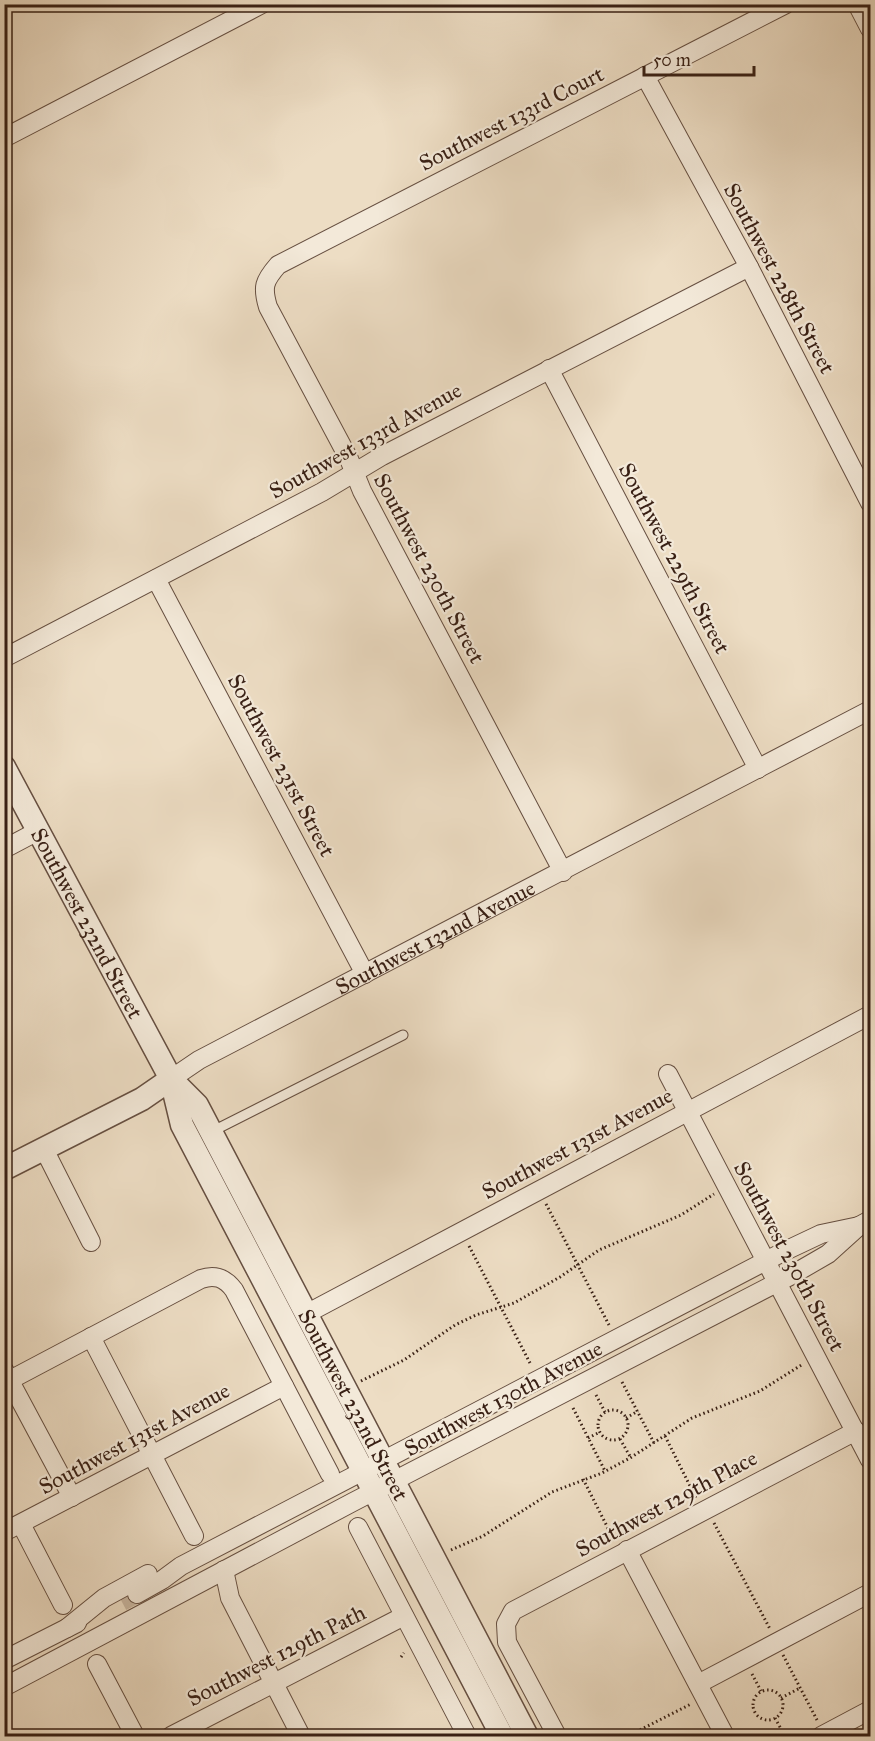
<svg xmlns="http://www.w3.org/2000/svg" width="875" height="1741" font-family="'IM FELL Great Primer',serif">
	<rect width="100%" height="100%" fill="#edddc4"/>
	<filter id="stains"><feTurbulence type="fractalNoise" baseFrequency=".00333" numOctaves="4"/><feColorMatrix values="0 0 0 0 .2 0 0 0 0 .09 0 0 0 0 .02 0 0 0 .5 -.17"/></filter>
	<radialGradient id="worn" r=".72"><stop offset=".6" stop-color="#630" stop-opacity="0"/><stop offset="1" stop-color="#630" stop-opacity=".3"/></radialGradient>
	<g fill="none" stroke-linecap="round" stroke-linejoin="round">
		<path stroke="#c9b7a1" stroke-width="18" stroke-dasharray="18 9" stroke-linecap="butt" d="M 122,1602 L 137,1594"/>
		<g stroke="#664f41" stroke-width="11">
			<path id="service" d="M 211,1132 L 403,1035"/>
		</g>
		<g stroke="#664f41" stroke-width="20">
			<g id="minor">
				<path d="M 857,4 L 870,29"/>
				<path d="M 645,76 L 749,267 L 870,503"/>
				<path d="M 4,138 L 262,4"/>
				<path d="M 549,369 L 758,769"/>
				<path d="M 156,579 L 365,974"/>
				<path d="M 4,658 L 322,492 L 382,456 L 749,267"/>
				<path d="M 4,849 L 38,831"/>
				<path d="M 563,872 L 362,491 L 349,459 L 268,307 C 262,287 264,281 278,265 L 786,4"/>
				<path d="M 668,1074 L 870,1460"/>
				<path id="s1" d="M 171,1079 L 199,1060 L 870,710"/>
				<path d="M 44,1149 L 91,1242"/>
				<path d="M 306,1314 L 870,1015"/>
				<path d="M 91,1337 L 194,1536"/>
				<path d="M 4,1370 L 72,1497"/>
				<path d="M 10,1380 L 201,1279 C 215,1274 225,1278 234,1290 L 330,1474"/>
				<path d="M 21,1524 L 63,1605"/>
				<path d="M 358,1527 L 467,1736"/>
				<path d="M 4,1532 L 284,1386"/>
				<path d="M 627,1550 L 725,1736"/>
				<path d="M 224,1570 L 230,1598 L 301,1736"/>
				<path d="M 137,1594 L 162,1580 L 181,1566 L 785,1251 L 821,1234 L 859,1226"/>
				<path d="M 67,1628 L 104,1598 L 148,1574"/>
				<path d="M 4,1660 L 77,1623"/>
				<path d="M 97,1664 L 135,1736"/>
				<path d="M 698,1684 L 870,1593"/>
				<path d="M 4,1687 L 353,1502 L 790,1276 L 828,1254 L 859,1226 L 870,1220"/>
				<path d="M 171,1736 L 404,1616"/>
				<path d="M 557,1736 L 507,1642 L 506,1624 L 513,1611 L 856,1431"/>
				<path d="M 821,1736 L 870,1710"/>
			</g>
		</g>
		<g stroke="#664f41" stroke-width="25">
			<g id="tertiary">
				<path id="s2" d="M 4,767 L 171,1079 L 182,1125 L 502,1736"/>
				<path id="s3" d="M 171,1079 L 197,1105 L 527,1736"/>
				<path d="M 4,1169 L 142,1099 L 171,1079"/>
			</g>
		</g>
		<path stroke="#392015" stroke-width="3" stroke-dasharray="1.5 3" stroke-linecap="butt" d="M 546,1204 L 609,1325
			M 469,1246 L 531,1365
			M 361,1381 L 404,1360 L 455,1325 L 476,1315 L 514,1303 L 560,1277 L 599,1250 L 681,1215 L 714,1194
			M 622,1382 L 654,1443
			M 596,1395 L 605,1412
			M 573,1408 L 605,1471
			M598 1425a15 15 0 1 1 30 0a15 15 0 1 1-30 0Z
			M 626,1418 L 638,1411
			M 665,1436 L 696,1498
			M 588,1438 L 600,1432
			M 620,1439 L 631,1458
			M 583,1479 L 615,1542
			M 714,1523 L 770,1629
			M 451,1550 L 483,1536 L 552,1492 L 602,1473 L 630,1458 L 692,1418 L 760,1391 L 803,1364
			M 783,1655 L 817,1720
			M 401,1657 L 404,1653
			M 752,1674 L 761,1691
			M753 1705a15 15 0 1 1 30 0a15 15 0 1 1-30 0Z
			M 781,1698 L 800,1688
			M 775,1718 L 785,1736
			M 628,1736 L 691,1704
			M 769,1736 L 781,1730"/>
		<use href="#service" stroke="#f3e9d9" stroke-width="9"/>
		<use href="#minor" stroke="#f3e9d9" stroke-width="18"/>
		<use href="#tertiary" stroke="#f3e9d9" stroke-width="22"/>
	</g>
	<g text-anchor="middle" stroke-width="4.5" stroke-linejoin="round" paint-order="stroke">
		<g font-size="22" fill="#392015" stroke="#f3e9d9">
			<text transform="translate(511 118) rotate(-27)" y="8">Southwest 133rd Court</text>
			<text transform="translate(780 278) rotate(62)" y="8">Southwest 228th Street</text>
			<text transform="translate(365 440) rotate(-29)" y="8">Southwest 133rd Avenue</text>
			<text transform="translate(675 558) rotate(62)" y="8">Southwest 229th Street</text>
			<text transform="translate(430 568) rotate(62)" y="8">Southwest 230th Street</text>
			<text transform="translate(282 765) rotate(62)" y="8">Southwest 231st Street</text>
			<text dy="8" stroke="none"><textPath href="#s2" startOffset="177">Southwest 232nd Street</textPath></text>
			<text dy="8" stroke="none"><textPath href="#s1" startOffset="300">Southwest 132nd Avenue</textPath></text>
			<text transform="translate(577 1143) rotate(-28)" y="8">Southwest 131st Avenue</text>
			<text transform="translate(790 1256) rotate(62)" y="8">Southwest 230th Street</text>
			<text transform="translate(503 1398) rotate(-28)" y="8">Southwest 130th Avenue</text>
			<text dy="8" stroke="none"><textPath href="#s3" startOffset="375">Southwest 232nd Street</textPath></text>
			<text transform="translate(134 1438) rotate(-28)" y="8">Southwest 131st Avenue</text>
			<text transform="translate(666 1503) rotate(-28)" y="8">Southwest 129th Place</text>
			<text transform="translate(276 1655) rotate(-27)" y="8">Southwest 129th Path</text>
		</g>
	</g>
	<rect width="875" height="1741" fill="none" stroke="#edddc4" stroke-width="24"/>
	<rect x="6" y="6" width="863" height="1729" fill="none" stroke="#392015" stroke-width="3"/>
	<rect x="12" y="12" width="851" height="1717" fill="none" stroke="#392015" stroke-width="1.5"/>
	<path d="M644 66v9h110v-9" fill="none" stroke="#392015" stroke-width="3"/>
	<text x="653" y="66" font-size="18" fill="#392015" stroke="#f3e9d9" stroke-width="4.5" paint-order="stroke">50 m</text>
	<rect width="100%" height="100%" filter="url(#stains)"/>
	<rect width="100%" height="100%" fill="url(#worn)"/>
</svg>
